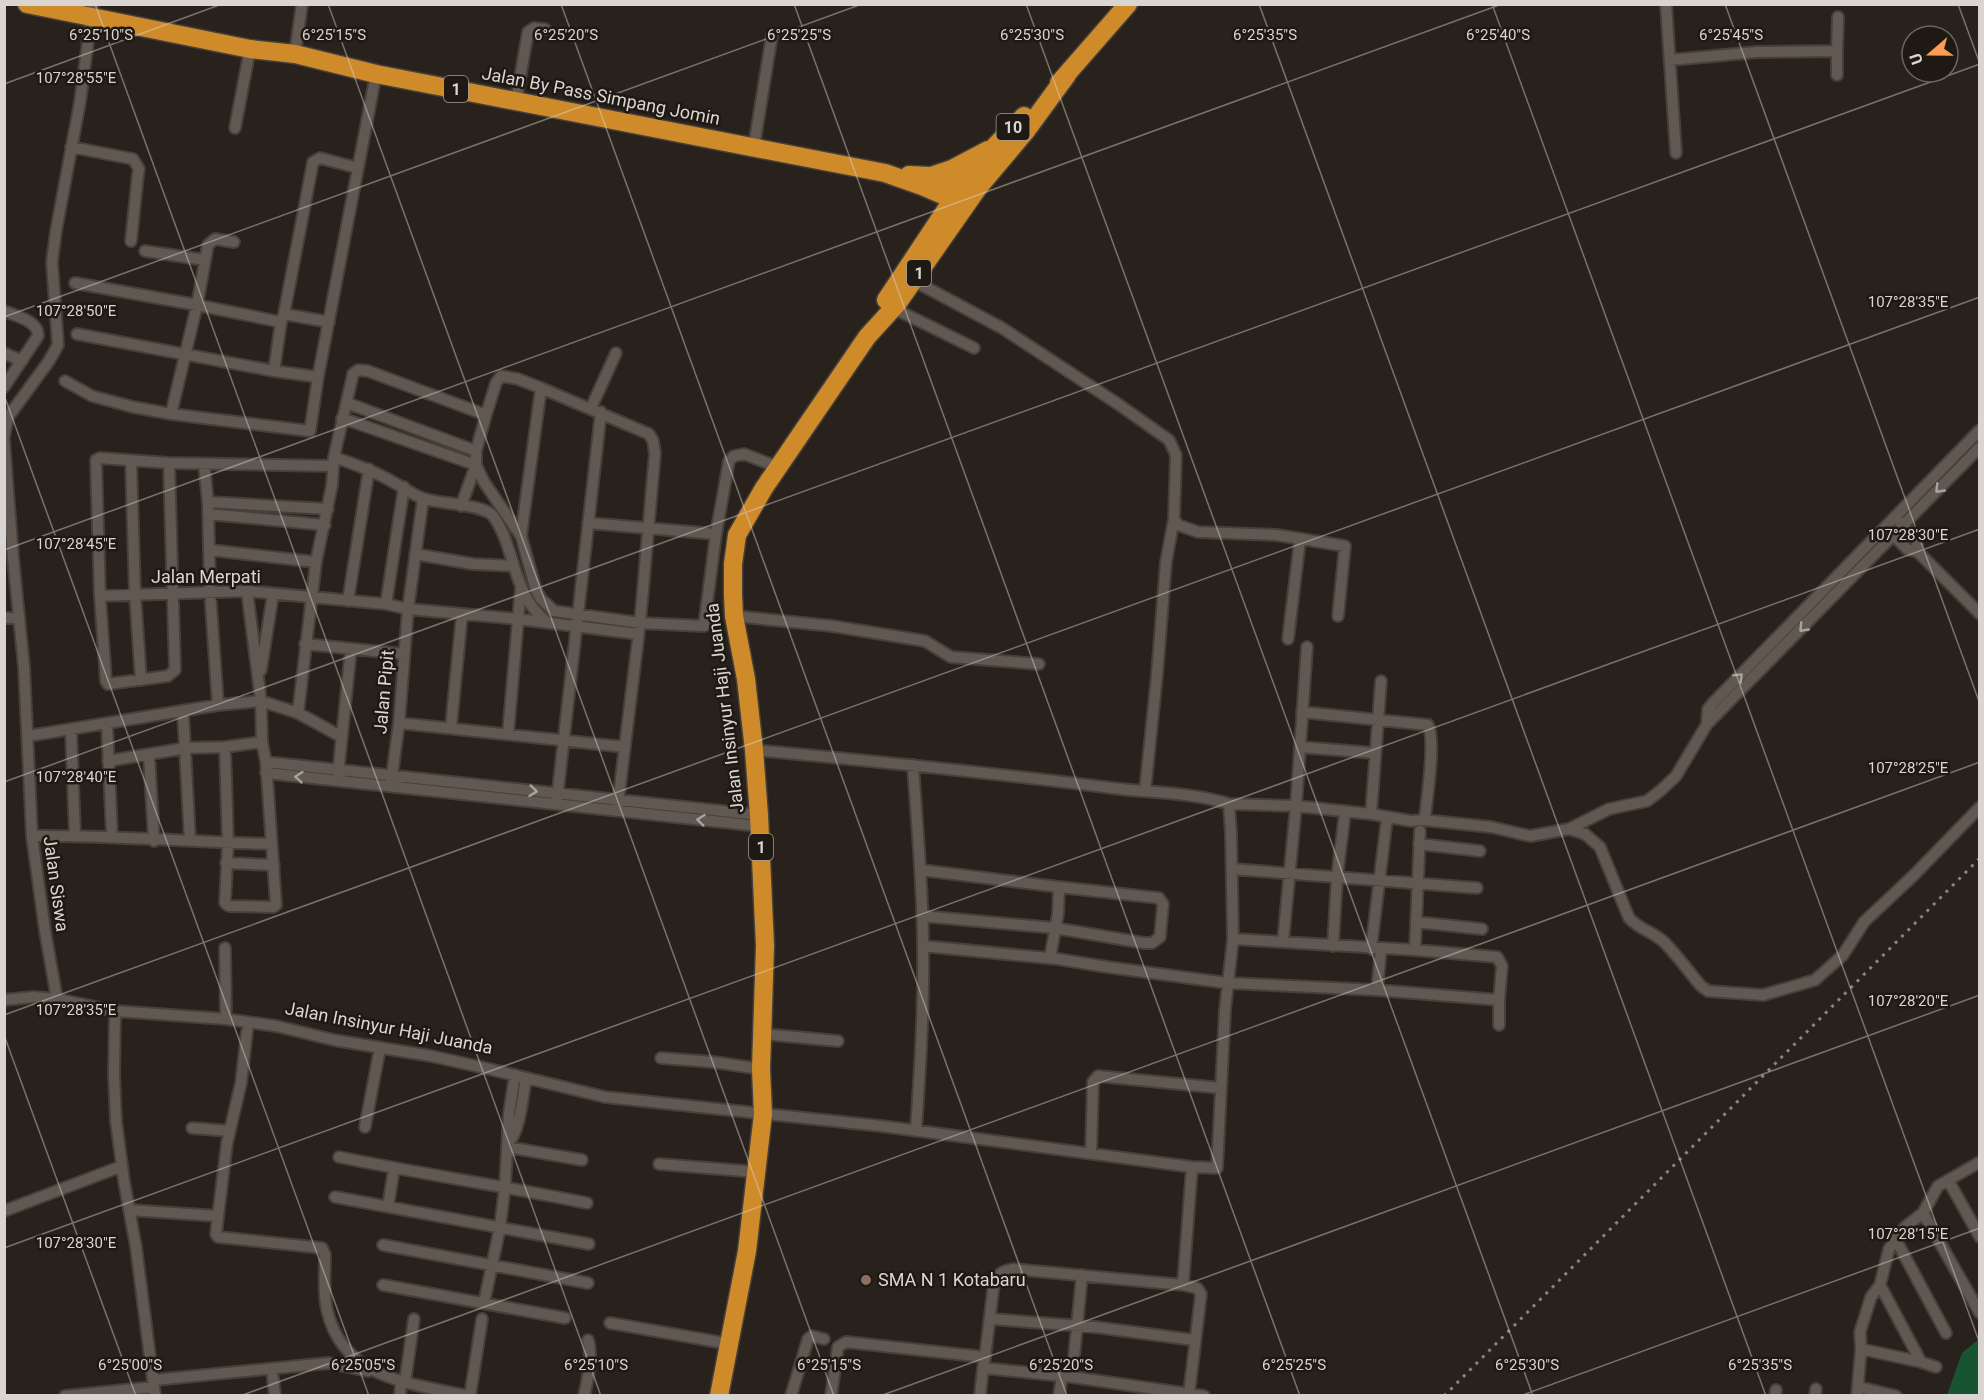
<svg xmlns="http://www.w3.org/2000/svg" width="1984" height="1400" font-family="Roboto,sans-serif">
	<rect width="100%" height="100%" fill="#29221c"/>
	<path fill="#195432" d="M 1979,1339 L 1979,1395 L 1947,1395 L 1962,1353 Z"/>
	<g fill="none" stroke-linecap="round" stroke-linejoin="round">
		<g stroke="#45403c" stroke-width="14">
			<path id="street" d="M 1666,4 L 1676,153
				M 295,54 L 302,4
				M 1670,60 L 1757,52 L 1837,51 L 1838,17
				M 1837,75 L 1837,51
				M 516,101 L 528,32 L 534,28 L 545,29
				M 235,128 L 250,49
				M 754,146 L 772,35
				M 71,147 L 133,159 L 139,169 L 138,174 L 131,241
				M 145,251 L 205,260
				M 914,281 L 1002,328 L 1118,404 L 1169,440 L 1176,455 L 1174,519 L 1178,525 L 1198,532 L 1277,535 L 1345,546 L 1338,616
				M 75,283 L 197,305 L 281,322
				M 893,308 L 974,348
				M 4,311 C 16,316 39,321 38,336 L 4,387
				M 284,314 L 329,322
				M 77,334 L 274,371 L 318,377
				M 4,353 L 22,361
				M 274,371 L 281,322 L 284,314 L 313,162 L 320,158 L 358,168
				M 65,381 L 92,396 L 133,407 L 171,414 L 310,431 L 318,377 L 376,74
				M 347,403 L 476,451
				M 591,408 L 616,353
				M 171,414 L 197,305 L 208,245 L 215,239 L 234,242
				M 342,418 L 476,465 L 484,482 L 521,536 L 536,590 L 541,599 L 554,611 L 640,623 L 704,626 L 716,534 L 729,461 L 734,456 L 744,454 L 778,467
				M 1980,430 L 1713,703 L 1708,709 L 1707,724 L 1980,447
				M 4,437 L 8,417 L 49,361 L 58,345 L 52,262 L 56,231 L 80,102 L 93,4
				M 4,440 L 13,557 L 24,667 L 32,836 L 45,931 L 57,999
				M 334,457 C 354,464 374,471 393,482 C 403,487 414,496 425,499 C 441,504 485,504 494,517 C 516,549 512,595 547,622
				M 131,461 L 135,594 L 141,680
				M 169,463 L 175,670 L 168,676 L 108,684 L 106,681 L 100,596 L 96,460 L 100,458 L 169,463 L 332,466
				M 204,464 L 208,502 L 210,591 L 218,705
				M 208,502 L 328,509
				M 461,506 L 476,465 L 476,451 L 486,415 L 496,383 L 501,376 L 518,379 L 541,388 L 649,434 L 653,441 L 655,453 L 640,623 L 617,811
				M 208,514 L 325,525
				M 588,523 L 716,534
				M 1890,532 L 1907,549 L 1918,552 L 1916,539 L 1900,522
				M 521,536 L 541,388
				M 210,550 L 316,562
				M 1918,552 L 1980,614
				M 415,554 L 473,564 L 513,566
				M 100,596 L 247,591 L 386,604 L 408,609 L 518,619 L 638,634
				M 348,601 L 369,469
				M 386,604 L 404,487
				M 734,616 L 832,626 L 925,641 L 951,657 L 1039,664
				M 4,618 L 19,618
				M 1288,639 L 1300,540
				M 305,644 L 404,654
				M 261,670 L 273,594
				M 183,712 L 190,840
				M 298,713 L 316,562 L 332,485 L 334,457 L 353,374 L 358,370 L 368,371 L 486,415
				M 399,723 L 625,747
				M 107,724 L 112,836
				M 451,727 L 462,614
				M 71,729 L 75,836
				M 508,734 L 521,586
				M 28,736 L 218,705 L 261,701 L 298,713 L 342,737
				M 225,747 L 228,843 L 225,903 L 229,906 L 273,907 L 276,905 L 266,762 L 262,742 L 261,701 L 247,591
				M 1300,747 L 1374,753
				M 149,755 L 154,841
				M 108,761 L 186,748 L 225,747 L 262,742
				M 266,762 L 759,815
				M 913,765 C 917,826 923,887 923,948 C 924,1009 920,1070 916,1130
				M 266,773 L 759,826
				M 338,774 L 351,649
				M 391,783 L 399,723 L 408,609 L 423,499
				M 1145,791 L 1157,675 L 1166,562 L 1174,519
				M 557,799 L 601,412
				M 1229,804 L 1296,806 L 1371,814 L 1411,821 L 1423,820 L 1425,817 C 1427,798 1436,740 1428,725 L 1302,712
				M 1371,814 L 1381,681
				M 1423,820 L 1491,827 L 1530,836 L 1569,829 L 1585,834 L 1600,847 L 1629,918 C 1639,929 1653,932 1664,942 C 1677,955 1689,972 1701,986 L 1708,991 L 1763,995 L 1815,980 L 1843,955 L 1864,922 L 1915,874 L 1980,807
				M 1569,829 L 1609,809 L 1647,801 L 1660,791 L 1676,776 L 1707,724
				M 32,836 C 112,835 192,842 272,844
				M 1419,844 L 1480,851
				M 226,863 L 274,865
				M 1232,869 L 1477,888
				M 921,870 L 1059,887 L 1058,914 L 1050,958
				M 922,916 L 1055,928 L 1144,943 L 1152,943 L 1160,937 L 1163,904 L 1159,898 L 1059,887
				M 1416,922 L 1482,929
				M 1233,939 L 1415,950 L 1497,957 L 1502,966 L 1499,1000 L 1499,1025
				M 1283,942 L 1296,806 L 1307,647
				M 923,946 L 1058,959 L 1107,967 L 1227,983 L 1377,990 L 1499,1000
				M 1333,946 L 1337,877 L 1345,813
				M 225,948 L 226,1019
				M 1371,949 L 1387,818
				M 1415,950 L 1420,831
				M 1377,990 L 1381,949
				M 4,1000 L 33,997 L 57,999 L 115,1011 L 226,1019 L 276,1026 L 334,1040 L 431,1056 L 485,1068 L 605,1097 L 881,1126 L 1192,1167 L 1217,1168 L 1225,1010 L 1233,939 L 1231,834 L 1229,804 C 1191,792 1150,793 1112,788 C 993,773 873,761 754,750
				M 115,1011 L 114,1074 L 116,1121 L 124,1181 L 136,1247 L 155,1396
				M 763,1034 L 838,1041
				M 661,1058 L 713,1062 L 761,1069
				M 365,1127 L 380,1048
				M 192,1128 L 230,1131
				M 508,1143 C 520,1133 523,1094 526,1078
				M 507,1147 L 582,1160
				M 1091,1153 L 1093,1082 L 1098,1076 L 1221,1088
				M 339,1157 C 421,1174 504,1186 587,1203
				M 659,1164 L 757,1172
				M 1948,1180 L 1980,1237
				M 335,1197 L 589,1244
				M 388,1207 L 394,1169
				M 129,1210 L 218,1216 L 227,1143 L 241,1083 L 248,1023
				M 4,1211 L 122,1166
				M 1923,1213 L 1980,1313
				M 218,1216 L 216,1234 L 218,1237 L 322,1248 L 325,1255 C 325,1273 323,1292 327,1310 C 343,1380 411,1383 468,1396
				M 1895,1238 L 1946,1333
				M 383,1245 L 588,1283
				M 383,1285 L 565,1318
				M 1183,1285 L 1192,1167
				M 484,1303 L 500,1227 L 505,1186 L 509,1114 L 515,1075
				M 991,1319 L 1095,1327 L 1194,1340
				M 610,1323 L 730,1344
				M 1861,1349 L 1921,1362 L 1880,1285
				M 985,1357 L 994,1283 C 998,1273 1003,1271 1013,1269 L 1183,1285 L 1197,1288 L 1201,1294 L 1189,1394
				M 1921,1362 L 1936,1367
				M 272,1370 L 275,1396
				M 1072,1377 L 1082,1275
				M 154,1380 L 329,1363 L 368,1371
				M 405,1382 L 414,1319
				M 1859,1387 L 1896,1396
				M 65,1396 L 154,1387
				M 400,1396 L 401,1380
				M 470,1396 L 482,1319
				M 584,1396 C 588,1379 593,1356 588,1340
				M 791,1396 L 808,1339 L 812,1336 L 824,1339
				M 831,1396 L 838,1347 L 846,1342 L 985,1357 L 983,1368 L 1072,1377 L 1204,1396
				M 980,1396 L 983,1368
				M 1059,1396 L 1062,1376
				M 1775,1396 L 1776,1390
				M 1815,1396 L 1816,1389
				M 1857,1396 L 1861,1349 L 1860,1332 L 1871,1297 L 1880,1285 L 1889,1249 L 1905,1227 L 1923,1213 L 1938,1186 L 1980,1162"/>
		</g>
		<g stroke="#45403c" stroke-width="21">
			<path id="highway" d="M 27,4 L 250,49 L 295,54 L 376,74 L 885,173 L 922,186 L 966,205
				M 1059,83 L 1128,4
				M 909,175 L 929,176 L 973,187
				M 931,176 L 952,169 L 988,150
				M 886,300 L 953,199 L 995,146 L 1024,116
				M 719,1396 L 747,1251 L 763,1114 L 761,1069 L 765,946 L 759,815 L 754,750 L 746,679 L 734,616 L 733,595 L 733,564 L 737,535 L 764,488 L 867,337 L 897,304 L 978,188 L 1026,131 L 1067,75"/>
		</g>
		<use href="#street" stroke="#605851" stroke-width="10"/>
		<use href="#highway" stroke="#cf8b2a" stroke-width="18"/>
		<path stroke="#8a847f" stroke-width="3" stroke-dasharray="3 6" stroke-linecap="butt" d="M 1444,1396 L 1980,858"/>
	</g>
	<defs><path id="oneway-chevron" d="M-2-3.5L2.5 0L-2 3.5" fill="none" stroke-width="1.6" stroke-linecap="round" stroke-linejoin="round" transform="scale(1.5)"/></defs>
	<g stroke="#a9a39e">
		<use href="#oneway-chevron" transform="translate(1939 489) rotate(134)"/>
		<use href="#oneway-chevron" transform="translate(1803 628) rotate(134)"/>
		<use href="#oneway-chevron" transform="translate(1739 677) rotate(-45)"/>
		<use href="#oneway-chevron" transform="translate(299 777) rotate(-175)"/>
		<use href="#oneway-chevron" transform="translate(533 791) rotate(6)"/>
		<use href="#oneway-chevron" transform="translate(701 820) rotate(-174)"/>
	</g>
	<path fill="none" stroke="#dad5d1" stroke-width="1.5" stroke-opacity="0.45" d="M 95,4 L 601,1396M 328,4 L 834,1396M 561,4 L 1067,1396M 794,4 L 1300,1396M 1026,4 L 1533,1396M 1259,4 L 1766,1396M 1492,4 L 1980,1344M 1725,4 L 1980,704M 1958,4 L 1980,64M 4,84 L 222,4M 4,317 L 862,4M 4,395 L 369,1396M 4,550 L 1502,4M 4,782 L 1980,64M 4,1015 L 1980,297M 4,1035 L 136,1396M 4,1248 L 1980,529M 240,1396 L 1980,762M 880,1396 L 1980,995M 1520,1396 L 1980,1228"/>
	<circle fill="#8d6e63" stroke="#1f1913" stroke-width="2" cx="866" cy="1280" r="6"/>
	<g text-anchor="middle" stroke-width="5" stroke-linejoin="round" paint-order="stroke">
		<g fill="#1f1913" stroke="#a29d98" stroke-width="1.5">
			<rect x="444" y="76" width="24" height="26" rx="4.5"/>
			<rect x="996.5" y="114" width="33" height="26" rx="4.5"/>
			<rect x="907" y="260" width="24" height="26" rx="4.5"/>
			<rect x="749" y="834" width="24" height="26" rx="4.5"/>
		</g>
		<g font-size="16" font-weight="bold" fill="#dad5d1">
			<text x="456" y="95">1</text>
			<text x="1013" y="133">10</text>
			<text x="919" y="279">1</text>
			<text x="761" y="853">1</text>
		</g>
		<g font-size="18" fill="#dad5d1" stroke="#1f1913">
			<text transform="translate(601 96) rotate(11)" y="6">Jalan By Pass Simpang Jomin</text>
			<text x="206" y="583">Jalan Merpati</text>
			<text transform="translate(384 692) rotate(-85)" y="6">Jalan Pipit</text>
			<text transform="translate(725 708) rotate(-97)" y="6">Jalan Insinyur Haji Juanda</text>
			<text transform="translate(56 884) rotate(82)" y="6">Jalan Siswa</text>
			<text transform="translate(389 1028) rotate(11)" y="6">Jalan Insinyur Haji Juanda</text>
		</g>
		<g font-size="18" fill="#dad5d1" stroke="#1f1913" text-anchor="start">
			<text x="878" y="1286">SMA N 1 Kotabaru</text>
		</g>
	</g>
	<g font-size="15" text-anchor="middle" fill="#dad5d1" stroke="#1f1913" stroke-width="5" stroke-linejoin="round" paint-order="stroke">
		<text x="101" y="40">6°25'10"S</text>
		<text x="334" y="40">6°25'15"S</text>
		<text x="566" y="40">6°25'20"S</text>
		<text x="799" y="40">6°25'25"S</text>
		<text x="1032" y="40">6°25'30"S</text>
		<text x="1265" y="40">6°25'35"S</text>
		<text x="1498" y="40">6°25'40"S</text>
		<text x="1731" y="40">6°25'45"S</text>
		<text x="76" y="83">107°28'55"E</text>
		<text x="1908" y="307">107°28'35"E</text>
		<text x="76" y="316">107°28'50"E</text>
		<text x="1908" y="540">107°28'30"E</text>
		<text x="76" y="549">107°28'45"E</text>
		<text x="1908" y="773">107°28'25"E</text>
		<text x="76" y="782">107°28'40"E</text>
		<text x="1908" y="1006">107°28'20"E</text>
		<text x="76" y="1015">107°28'35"E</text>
		<text x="1908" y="1239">107°28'15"E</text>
		<text x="76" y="1248">107°28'30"E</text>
		<text x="130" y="1370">6°25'00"S</text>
		<text x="363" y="1370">6°25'05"S</text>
		<text x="596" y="1370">6°25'10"S</text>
		<text x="829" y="1370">6°25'15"S</text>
		<text x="1061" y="1370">6°25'20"S</text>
		<text x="1294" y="1370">6°25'25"S</text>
		<text x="1527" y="1370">6°25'30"S</text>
		<text x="1760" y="1370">6°25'35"S</text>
	</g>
	<rect width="1984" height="1400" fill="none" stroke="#dad5d1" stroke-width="12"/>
	<g transform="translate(1930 54) rotate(250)"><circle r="28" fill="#1f1913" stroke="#6a645f" stroke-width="1.5"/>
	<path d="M0-4.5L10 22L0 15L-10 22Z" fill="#fc9d53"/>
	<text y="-9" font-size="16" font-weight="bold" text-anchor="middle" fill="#dad5d1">U</text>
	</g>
</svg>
